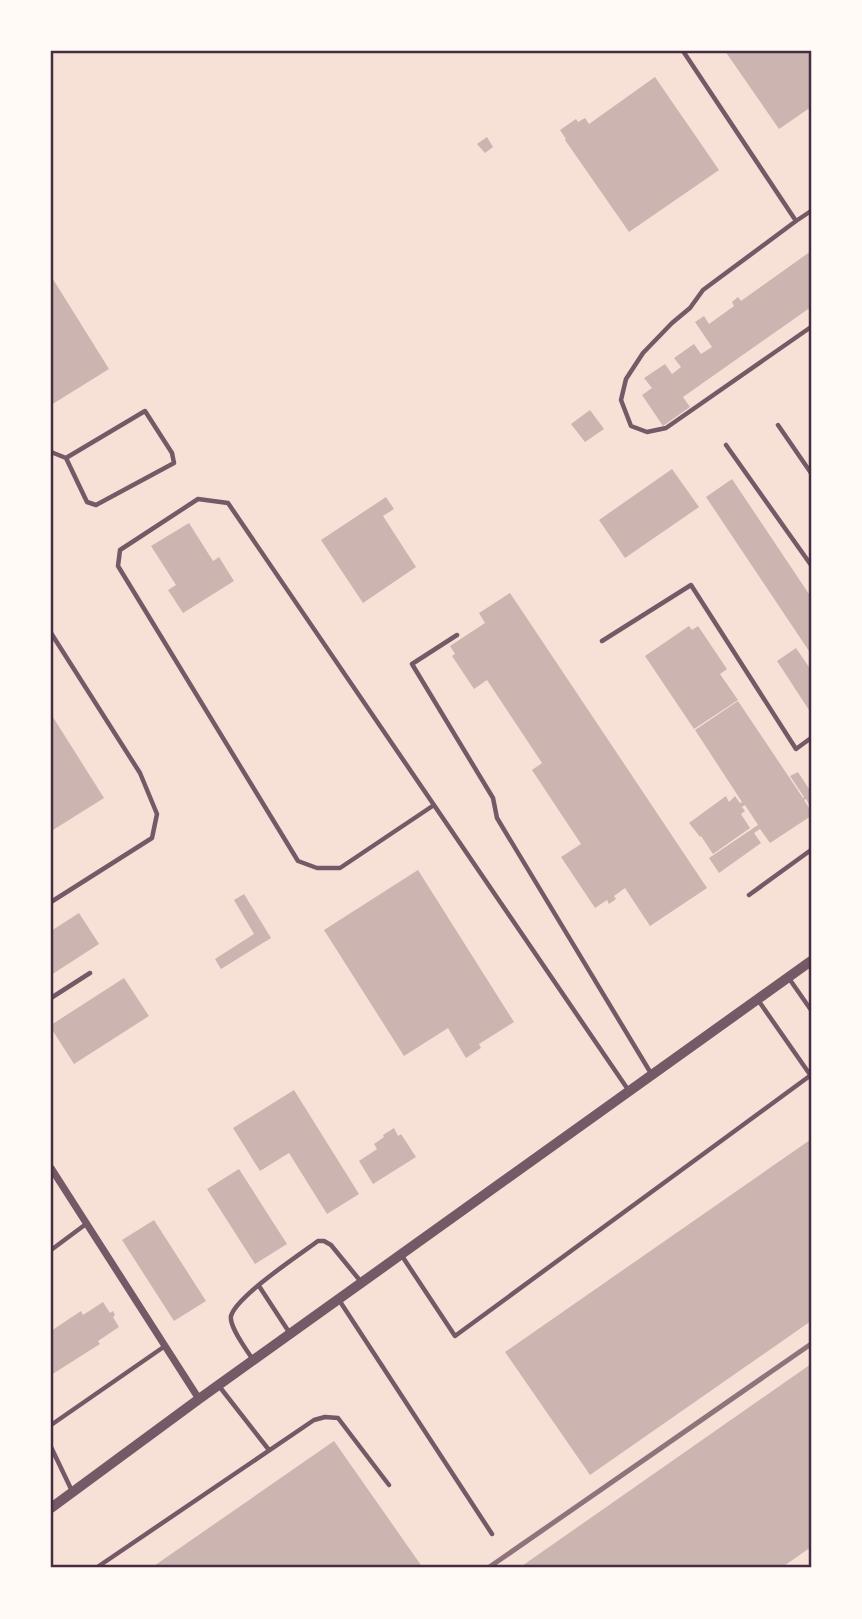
<svg xmlns="http://www.w3.org/2000/svg" width="862" height="1619" font-family="'Archivo Narrow',sans-serif">
	<rect width="100%" height="100%" fill="#f7e1d7"/>
	<path fill="#ccb4b1" d="M 725,51 L 811,51 L 811,107 L 779,129 Z
		M 655,77 L 719,170 L 629,232 L 565,140 L 566,139 L 560,130 L 576,119 L 578,122 L 585,118 L 589,124 Z
		M 487,137 L 493,147 L 485,153 L 477,144 Z
		M 811,251 L 811,307 L 683,397 L 690,407 L 663,426 L 642,395 L 652,388 L 644,378 L 665,364 L 672,374 L 681,367 L 674,358 L 694,344 L 701,354 L 712,347 L 695,322 L 704,316 L 709,324 L 734,306 L 732,302 L 738,297 L 741,301 Z
		M 51,276 L 109,369 L 51,405 Z
		M 590,410 L 604,429 L 585,442 L 571,424 Z
		M 672,469 L 699,507 L 625,558 L 599,520 Z
		M 732,479 L 811,597 L 811,654 L 706,497 Z
		M 386,497 L 394,509 L 383,516 L 416,567 L 363,603 L 321,540 Z
		M 189,523 L 213,561 L 219,557 L 234,581 L 183,613 L 168,590 L 176,585 L 151,546 Z
		M 510,593 L 707,888 L 650,926 L 625,888 L 614,896 L 616,899 L 609,904 L 607,900 L 595,908 L 561,857 L 581,844 L 532,770 L 542,763 L 487,680 L 474,689 L 452,656 L 455,654 L 450,646 L 485,623 L 479,613 Z
		M 689,626 L 692,630 L 698,626 L 727,669 L 720,674 L 738,700 L 694,729 L 645,656 Z
		M 796,648 L 811,670 L 811,713 L 777,661 Z
		M 738,701 L 803,798 L 804,797 L 790,776 L 798,772 L 811,792 L 811,808 L 806,799 L 804,800 L 811,811 L 811,816 L 770,843 L 760,829 L 754,833 L 761,843 L 719,873 L 709,858 L 758,825 L 745,805 L 742,807 L 745,811 L 741,814 L 750,828 L 713,854 L 701,836 L 700,837 L 689,823 L 726,796 L 729,802 L 735,796 L 740,803 L 742,802 L 695,730 Z
		M 51,714 L 104,798 L 53,830 L 51,825 Z
		M 418,870 L 514,1022 L 479,1044 L 481,1048 L 466,1058 L 448,1028 L 404,1056 L 324,930 Z
		M 244,894 L 271,938 L 221,969 L 215,959 L 254,934 L 234,900 Z
		M 79,913 L 99,944 L 51,975 L 51,931 Z
		M 124,978 L 149,1016 L 74,1064 L 51,1028 L 51,1025 Z
		M 294,1090 L 359,1194 L 327,1214 L 289,1153 L 260,1171 L 233,1128 Z
		M 394,1128 L 398,1136 L 401,1134 L 416,1157 L 373,1184 L 359,1161 L 377,1149 L 374,1144 L 384,1137 L 383,1135 Z
		M 810,1140 L 811,1321 L 590,1475 L 505,1352 Z
		M 239,1169 L 287,1244 L 255,1264 L 207,1189 Z
		M 154,1220 L 206,1301 L 174,1321 L 122,1240 Z
		M 103,1302 L 110,1313 L 113,1311 L 115,1315 L 113,1317 L 119,1327 L 98,1341 L 100,1344 L 51,1375 L 51,1331 L 81,1311 L 83,1315 Z
		M 811,1364 L 811,1547 L 781,1568 L 519,1568 Z
		M 334,1441 L 423,1568 L 151,1568 Z"/>
	<g fill="none" stroke-linecap="round" stroke-linejoin="round">
		<path stroke="#755966" stroke-width="4.5" d="M 683,51 L 796,221 L 811,211
			M 796,221 L 703,290 L 690,308 L 672,323 L 643,353 L 626,379 L 621,400 L 631,426 L 647,432 L 666,428 L 811,327
			M 778,425 L 811,473
			M 726,445 L 811,565
			M 51,452 L 66,458 L 145,411 L 172,453 L 174,463 L 96,505 L 87,502 L 66,458
			M 51,633 L 140,773 L 157,814 L 152,838 L 51,902
			M 457,635 L 412,664 L 493,798 L 497,818 L 652,1075
			M 602,641 L 691,585 L 796,749 L 811,738
			M 434,805 L 340,868 L 317,868 L 298,861 L 118,566 L 120,550 L 198,499 L 228,503 L 629,1091
			M 749,895 L 811,850
			M 788,977 L 811,1010
			M 51,998 L 90,973
			M 758,1000 L 811,1076
			M 51,1250 L 86,1224
			M 402,1256 L 455,1336 L 811,1075
			M 259,1286 L 289,1332
			M 339,1300 L 492,1534
			M 253,1360 C 247,1350 229,1327 231,1316 C 237,1296 299,1255 318,1241 L 324,1241 L 331,1245 L 362,1283
			M 219,1386 L 269,1450
			M 51,1425 L 165,1346
			M 51,1447 L 72,1491
			M 96,1568 L 314,1420 L 325,1417 L 338,1418 L 389,1485"/>
		<path stroke="#755966" stroke-width="7" d="M 51,1168 L 199,1399"/>
		<path stroke="#755966" stroke-width="10" d="M 51,1508 L 199,1399 L 811,961"/>
		<path stroke="#8f747c" stroke-width="5" d="M 488,1568 L 811,1344"/>
	</g>
	<rect width="862" height="1619" fill="none" stroke="#fffaf5" stroke-width="105"/>
	<rect x="52" y="52" width="758" height="1514" fill="none" stroke="#4a2c40" stroke-width="2.5"/>
</svg>
